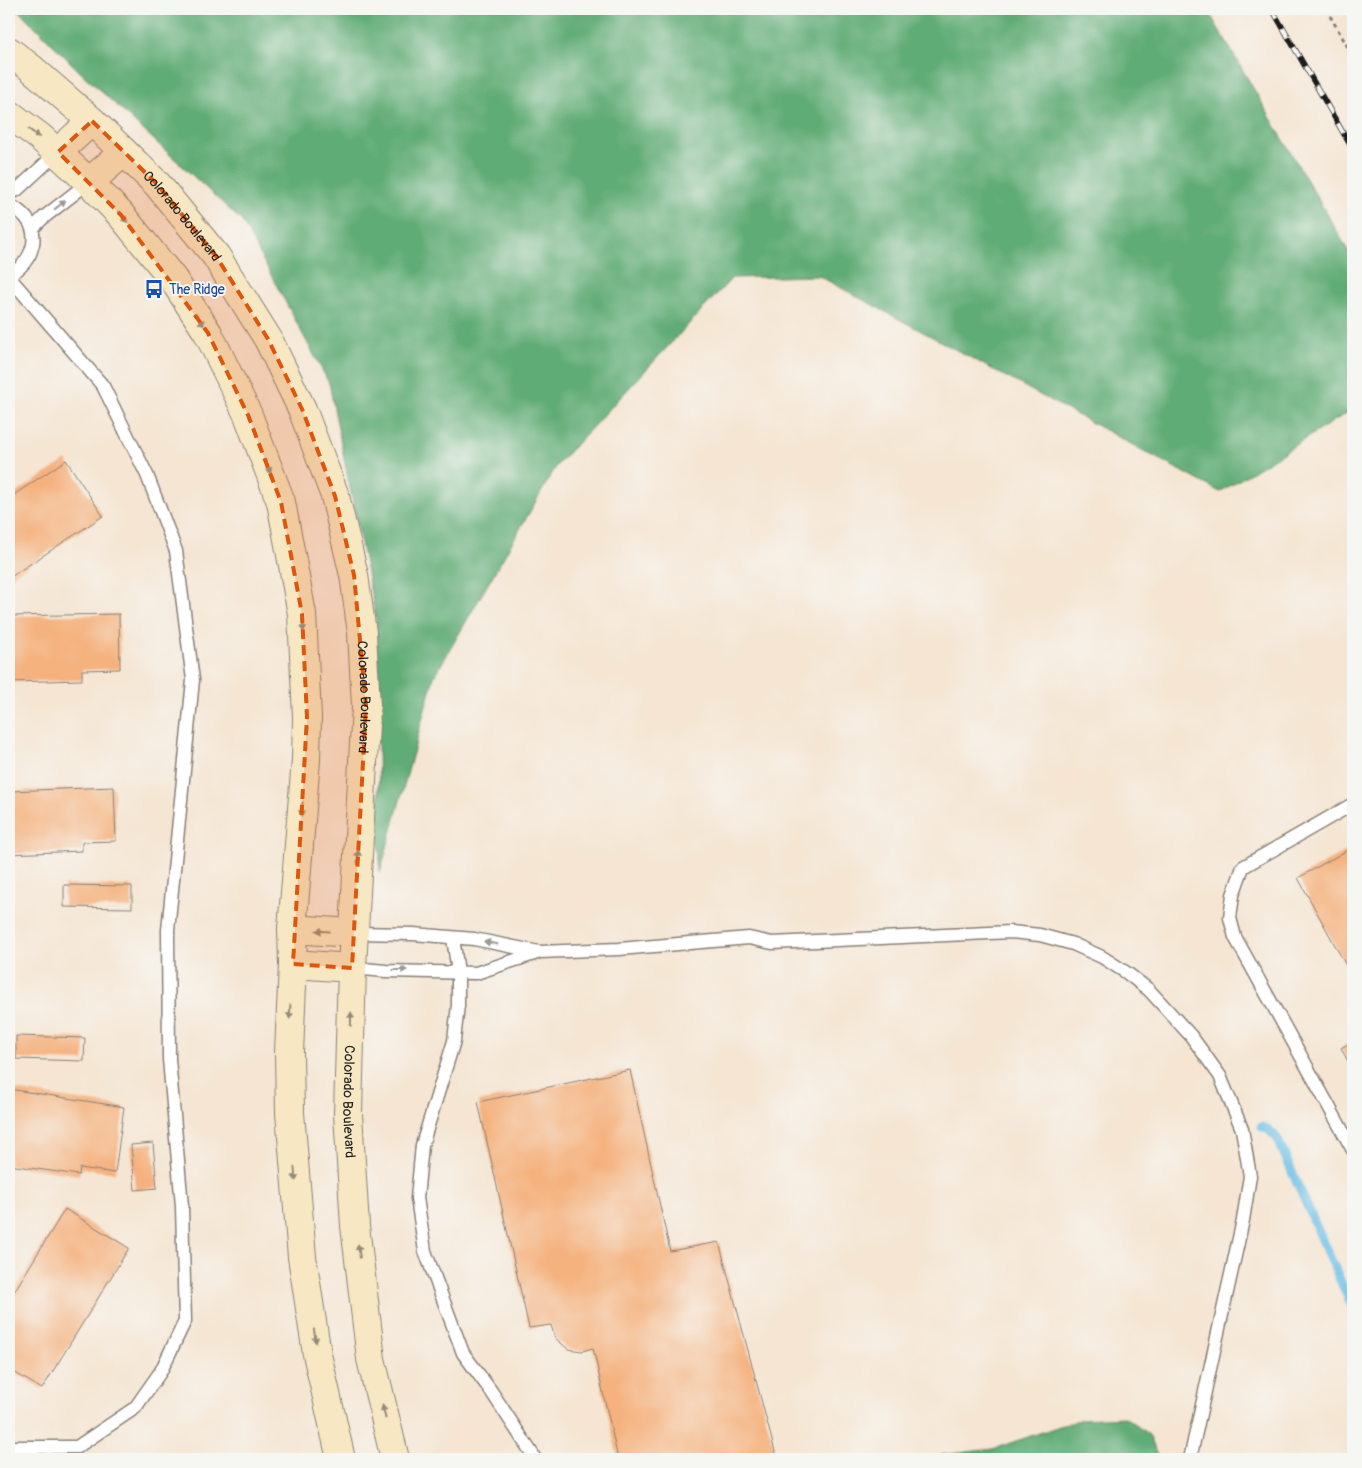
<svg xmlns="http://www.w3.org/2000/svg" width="1362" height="1468" font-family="Pangolin,sans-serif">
	<rect width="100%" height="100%" fill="#f6f6f2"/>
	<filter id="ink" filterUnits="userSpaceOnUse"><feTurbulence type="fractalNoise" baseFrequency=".02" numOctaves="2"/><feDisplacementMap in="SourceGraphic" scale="10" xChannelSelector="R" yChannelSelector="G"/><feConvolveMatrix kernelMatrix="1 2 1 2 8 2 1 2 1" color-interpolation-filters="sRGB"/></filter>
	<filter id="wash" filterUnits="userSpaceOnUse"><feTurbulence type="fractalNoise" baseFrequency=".0096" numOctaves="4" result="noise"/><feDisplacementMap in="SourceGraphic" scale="20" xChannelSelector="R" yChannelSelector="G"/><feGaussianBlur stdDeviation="1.12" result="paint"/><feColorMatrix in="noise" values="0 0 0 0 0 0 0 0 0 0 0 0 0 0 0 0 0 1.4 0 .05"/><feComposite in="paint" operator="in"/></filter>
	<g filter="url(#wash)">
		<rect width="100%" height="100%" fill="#f5e5d2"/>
		<path fill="#60ac76" stroke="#3e6449" d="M 17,9 L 1207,9 L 1353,259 L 1353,409 L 1220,492 L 819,276 L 732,278 L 557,465 L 434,677 L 380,873 L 376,619 L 329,383 L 242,221 L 79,71 Z
			M 1125,1417 L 1149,1435 L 1159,1459 L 937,1459 L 941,1455 L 993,1449 L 1080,1419 Z"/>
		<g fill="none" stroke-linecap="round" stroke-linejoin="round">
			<path stroke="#69bee5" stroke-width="9" d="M 1261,1127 L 1268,1129 L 1277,1138 L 1353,1309"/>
		</g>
		<g id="blocks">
			<path fill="#f5b27f" d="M 66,460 L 103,516 L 9,578 L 9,498 Z
				M 119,614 L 120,669 L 82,670 L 82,680 L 9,682 L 9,616 Z
				M 114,787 L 116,841 L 82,842 L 82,851 L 9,854 L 9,791 Z
				M 1353,847 L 1353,978 L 1298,878 Z
				M 64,885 L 132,886 L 132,908 L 64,907 Z
				M 16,1036 L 85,1038 L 84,1061 L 16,1059 Z
				M 1353,1041 L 1353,1071 L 1341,1048 Z
				M 630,1070 L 670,1251 L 719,1242 L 777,1459 L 618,1459 L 593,1348 L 582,1351 L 568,1349 L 555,1338 L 551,1325 L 529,1328 L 478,1102 Z
				M 9,1089 L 124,1107 L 115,1173 L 80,1168 L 79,1175 L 9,1165 Z
				M 153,1143 L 157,1188 L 135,1190 L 131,1145 Z
				M 65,1209 L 129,1248 L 42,1389 L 9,1369 L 9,1300 Z"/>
		</g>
	</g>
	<g filter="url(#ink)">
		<use href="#blocks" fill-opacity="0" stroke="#888077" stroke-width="1"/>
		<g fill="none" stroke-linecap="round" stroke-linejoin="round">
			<g stroke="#888077" stroke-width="15">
				<path id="lane" d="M 9,194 L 17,190 L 58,152
					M 9,205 C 12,207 16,208 19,211 C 44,230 34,262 9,275
					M 32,229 L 43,218 L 89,182
					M 9,277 L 103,386 L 147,475 L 176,551 L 193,680 L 168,930 L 169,1059 L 182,1206 L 185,1321 L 161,1371 L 135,1408 L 77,1447 L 9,1447
					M 1353,804 L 1243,867 L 1233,895 L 1230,918 L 1235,937 L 1353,1150
					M 353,933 L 413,934 L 474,939 L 539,952 L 619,949 L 749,938 L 772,943 L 1011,932 L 1040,935 L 1073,944 L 1102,957 L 1127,973 L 1149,990 L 1191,1036 L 1220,1076 L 1242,1129 L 1250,1176 L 1243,1220 L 1190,1459
					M 453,938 L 458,972 L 458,1005 L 454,1041 L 422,1145 L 417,1198 L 425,1251 L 463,1353 L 491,1391 L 533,1455
					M 352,968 L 386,971 L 476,973 L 537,953"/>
			</g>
			<g stroke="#888077" stroke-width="30">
				<g id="secondary">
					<path id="s1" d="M 9,51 L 31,68 L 92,121 L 157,184 L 216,256 L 268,339 L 302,409 L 335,496 L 354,575 L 362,633 L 366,706 L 352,968 L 348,1114 L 355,1226 L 371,1359 L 395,1459"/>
					<path d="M 9,114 L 40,137 L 89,182 L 121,215 L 173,279 L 208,333 L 248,415 L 281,502 L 302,614 L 307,717 L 306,760 L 292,929 L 293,964 L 289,1052 L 290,1113 L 302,1257 L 317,1354 L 341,1459"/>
					<path d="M 58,152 L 92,121"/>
					<path d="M 89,182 L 124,152"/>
					<path d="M 292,929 L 353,933"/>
					<path d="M 293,964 L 352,968"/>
				</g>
			</g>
			<path stroke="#888077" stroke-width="3" stroke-dasharray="4 4" stroke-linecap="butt" d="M 1326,9 L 1353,56"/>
			<use href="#lane" stroke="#fff" stroke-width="12"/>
			<use href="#secondary" stroke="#f7e8c3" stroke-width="28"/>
			<g stroke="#1c1c1c" stroke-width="5.5">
				<path id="rail" d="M 1272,9 L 1353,150"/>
			</g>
			<use href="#rail" stroke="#f6f6f2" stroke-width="4" stroke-dasharray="11" stroke-linecap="butt"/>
		</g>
		<defs><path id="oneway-solid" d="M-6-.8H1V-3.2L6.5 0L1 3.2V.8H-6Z" transform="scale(1.25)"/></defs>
		<g fill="#948c78">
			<use href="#oneway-solid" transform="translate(34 133) rotate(36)"/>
			<use href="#oneway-solid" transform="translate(123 217) rotate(50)"/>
			<use href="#oneway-solid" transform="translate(200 320) rotate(56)"/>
			<use href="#oneway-solid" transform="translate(268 467) rotate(70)"/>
			<use href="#oneway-solid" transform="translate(303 625) rotate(87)"/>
			<use href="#oneway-solid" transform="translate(302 809) rotate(95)"/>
			<use href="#oneway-solid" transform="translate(358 857) rotate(-87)"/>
			<use href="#oneway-solid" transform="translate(323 931) rotate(-177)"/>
			<use href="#oneway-solid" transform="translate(290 1012) rotate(93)"/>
			<use href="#oneway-solid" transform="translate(351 1019) rotate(-89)"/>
			<use href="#oneway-solid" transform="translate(295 1174) rotate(85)"/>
			<use href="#oneway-solid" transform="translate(359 1251) rotate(-97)"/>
			<use href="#oneway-solid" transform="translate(315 1336) rotate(81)"/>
			<use href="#oneway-solid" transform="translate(384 1412) rotate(-103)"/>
		</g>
		<g fill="#999">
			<use href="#oneway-solid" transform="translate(60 205) rotate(-38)"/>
			<use href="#oneway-solid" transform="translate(491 943) rotate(-169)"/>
			<use href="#oneway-solid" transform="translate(400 970)"/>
		</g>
	</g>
	<path fill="#de560d" fill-opacity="0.2" stroke="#de560d" stroke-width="4" stroke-dasharray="10 6" stroke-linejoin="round" d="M 92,121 L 157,184 L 216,256 L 268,339 L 302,409 L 335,496 L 354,575 L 366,706 L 352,968 L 293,964 L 307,717 L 302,614 L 281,502 L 248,415 L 208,333 L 121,215 L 58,152 Z"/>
	<defs>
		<g id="bus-bare" transform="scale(1.5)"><path d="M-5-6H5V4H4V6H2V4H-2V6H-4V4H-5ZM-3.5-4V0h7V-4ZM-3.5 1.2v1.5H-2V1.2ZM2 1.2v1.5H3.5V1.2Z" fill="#1a4fb4" stroke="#f6f6f2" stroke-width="2.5" paint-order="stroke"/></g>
	</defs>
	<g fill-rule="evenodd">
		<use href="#bus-bare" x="154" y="289"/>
	</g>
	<g text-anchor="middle" stroke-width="4" stroke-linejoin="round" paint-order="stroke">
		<g font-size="14" fill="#1c1c1c" stroke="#f6f6f2">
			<text dy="5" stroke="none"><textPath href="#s1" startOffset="240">Colorado Boulevard</textPath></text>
			<text dy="5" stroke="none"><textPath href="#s1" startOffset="765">Colorado Boulevard</textPath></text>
			<text dy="5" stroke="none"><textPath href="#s1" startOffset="1170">Colorado Boulevard</textPath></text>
		</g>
		<g font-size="14" fill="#164399" stroke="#f6f6f2" text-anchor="start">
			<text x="169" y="294">The Ridge</text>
		</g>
	</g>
	<rect width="1362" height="1468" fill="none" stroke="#f6f6f2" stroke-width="30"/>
</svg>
